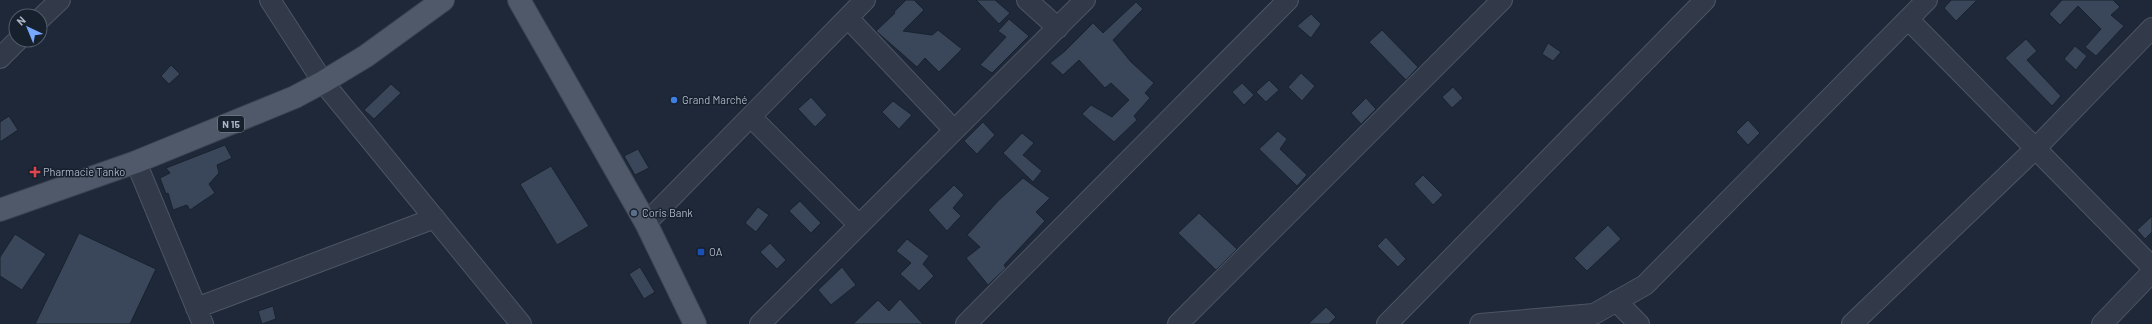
<svg xmlns="http://www.w3.org/2000/svg" width="2152" height="324" font-family="Barlow,sans-serif">
	<rect width="100%" height="100%" fill="#1e2838"/>
	<path fill="#3a4659" stroke="#19222f" d="M 906,0 L 914,0 L 924,10 L 903,31 L 932,35 L 938,30 L 962,49 L 939,72 L 925,58 L 917,67 L 876,31 L 895,13 L 894,12 Z
		M 976,0 L 995,0 L 1010,13 L 999,24 Z
		M 1951,0 L 1977,0 L 1956,21 L 1944,8 Z
		M 2062,0 L 2113,0 L 2120,7 L 2111,15 L 2124,26 L 2096,56 L 2085,47 L 2101,29 L 2078,6 L 2060,25 L 2049,14 Z
		M 1136,2 L 1143,9 L 1113,40 L 1131,62 L 1154,83 L 1145,93 L 1150,98 L 1134,116 L 1137,120 L 1114,142 L 1082,114 L 1091,105 L 1112,117 L 1129,100 L 1111,83 L 1105,88 L 1079,60 L 1063,75 L 1050,63 L 1065,51 L 1093,23 L 1103,33 Z
		M 1311,14 L 1321,24 L 1311,38 L 1297,26 Z
		M 1009,19 L 1029,36 L 992,73 L 980,65 L 1006,37 L 998,31 Z
		M 1382,30 L 1418,67 L 1406,80 L 1369,42 Z
		M 2026,39 L 2037,51 L 2027,60 L 2061,96 L 2052,106 L 2005,58 Z
		M 1548,43 L 1561,52 L 1553,61 L 1542,54 Z
		M 2075,46 L 2087,56 L 2076,70 L 2064,59 Z
		M 171,65 L 180,74 L 169,84 L 161,76 Z
		M 1301,73 L 1315,86 L 1302,101 L 1288,87 Z
		M 1269,80 L 1279,90 L 1266,102 L 1256,92 Z
		M 1242,83 L 1254,95 L 1244,105 L 1232,92 Z
		M 391,84 L 401,93 L 374,119 L 364,110 Z
		M 1453,87 L 1463,98 L 1452,108 L 1442,97 Z
		M 811,97 L 827,115 L 815,127 L 798,109 Z
		M 1366,98 L 1376,109 L 1361,124 L 1351,113 Z
		M 893,101 L 912,115 L 899,129 L 882,112 Z
		M 9,116 L 18,130 L 0,142 L 0,122 Z
		M 1748,120 L 1760,133 L 1748,145 L 1736,132 Z
		M 983,122 L 995,135 L 977,154 L 964,141 Z
		M 1278,131 L 1287,139 L 1280,149 L 1307,175 L 1297,186 L 1259,149 Z
		M 1022,133 L 1034,143 L 1023,155 L 1042,171 L 1033,182 L 1003,153 Z
		M 225,145 L 232,158 L 217,165 L 219,173 L 209,184 L 215,193 L 190,210 L 187,205 L 173,210 L 168,193 L 166,194 L 160,178 L 170,173 L 166,168 Z
		M 638,149 L 649,168 L 635,175 L 624,156 Z
		M 551,166 L 589,226 L 557,245 L 520,184 Z
		M 1423,175 L 1443,195 L 1433,205 L 1414,184 Z
		M 1023,178 L 1050,198 L 1036,212 L 1045,221 L 1004,265 L 1006,268 L 988,285 L 966,258 L 980,247 L 967,235 L 998,201 Z
		M 954,185 L 964,195 L 953,208 L 961,216 L 947,231 L 928,210 Z
		M 800,201 L 821,223 L 811,233 L 789,211 Z
		M 758,207 L 769,215 L 756,232 L 745,223 Z
		M 1199,213 L 1237,249 L 1216,270 L 1178,233 Z
		M 2152,216 L 2152,232 L 2145,239 L 2137,230 Z
		M 1608,225 L 1621,239 L 1587,271 L 1574,258 Z
		M 79,233 L 156,269 L 130,324 L 35,324 Z
		M 15,234 L 46,254 L 22,290 L 0,276 L 0,257 Z
		M 1386,237 L 1406,259 L 1398,267 L 1377,246 Z
		M 907,239 L 929,256 L 923,264 L 934,276 L 919,291 L 900,274 L 911,263 L 896,251 Z
		M 770,243 L 786,260 L 777,269 L 760,252 Z
		M 640,267 L 655,292 L 644,299 L 629,274 Z
		M 842,267 L 856,285 L 831,305 L 818,290 Z
		M 900,299 L 923,324 L 853,324 L 878,300 L 889,311 Z
		M 273,306 L 276,319 L 262,324 L 258,311 Z
		M 1326,307 L 1336,317 L 1329,324 L 1308,324 Z"/>
	<g fill="none" stroke-linecap="round" stroke-linejoin="round">
		<g stroke="#4c5564" stroke-width="22">
			<path id="minor" d="M 270,0 L 323,82 L 521,324
				M 1027,0 L 1058,28
				M 848,18 L 954,130
				M 40,19 L 60,0
				M 1908,19 L 2152,267
				M 0,58 L 18,40
				M 751,117 L 859,225
				M 136,162 L 203,324
				M 646,223 L 865,0
				M 1616,301 L 1639,324
				M 196,308 L 435,218
				M 760,324 L 1085,0
				M 966,324 L 1288,0
				M 1178,324 L 1502,0
				M 1387,324 L 1705,0
				M 1480,324 L 1594,314 L 1645,285 L 1927,0
				M 1852,324 L 2035,149 L 2152,28
				M 2102,324 L 2152,272"/>
		</g>
		<g stroke="#3b4452" stroke-width="24">
			<path id="major" d="M 519,0 L 646,223 L 695,324
				M 0,210 L 136,162 L 295,97 L 323,82 L 366,56 L 443,0"/>
		</g>
		<use href="#minor" stroke="#323a49" stroke-width="20"/>
		<use href="#major" stroke="#4f5969" stroke-width="22"/>
	</g>
	<circle fill="#3f7fe0" stroke="#17202d" stroke-width="1.5" cx="674" cy="100" r="4"/>
	<path fill="#e0444e" stroke="#17202d" stroke-width="1.5" d="M33 166h4v4h4v4h-4v4h-4v-4h-4v-4h4z"/>
	<circle fill="#5c6f8a" stroke="#17202d" stroke-width="1.5" cx="634" cy="213" r="4"/>
	<rect fill="#1a4fb4" stroke="#17202d" stroke-width="1.5" x="697" y="248" width="8" height="8" rx="2"/>
	<g text-anchor="middle" stroke-width="3" stroke-linejoin="round" paint-order="stroke">
		<rect fill="#17202d" stroke="#7f8898" stroke-width="1" x="218" y="116" width="26" height="16" rx="3"/>
		<g font-size="10" font-weight="bold" fill="#acb5c6">
			<text x="231" y="128">N 15</text>
		</g>
		<g font-size="11" fill="#acb5c6" stroke="#17202d" text-anchor="start">
			<text x="682" y="104">Grand Marché</text>
			<text x="43" y="176">Pharmacie Tanko</text>
			<text x="642" y="217">Coris Bank</text>
			<text x="709" y="256">OA</text>
		</g>
	</g>
	<g transform="translate(28 28) rotate(316)"><circle r="19" fill="#17202d" stroke="#535c6a"/>
	<path d="M0-3L7 15L0 10L-7 15Z" fill="#77a7ff"/>
	<text y="-6" font-size="11" font-weight="bold" text-anchor="middle" fill="#acb5c6">N</text>
	</g>
</svg>
